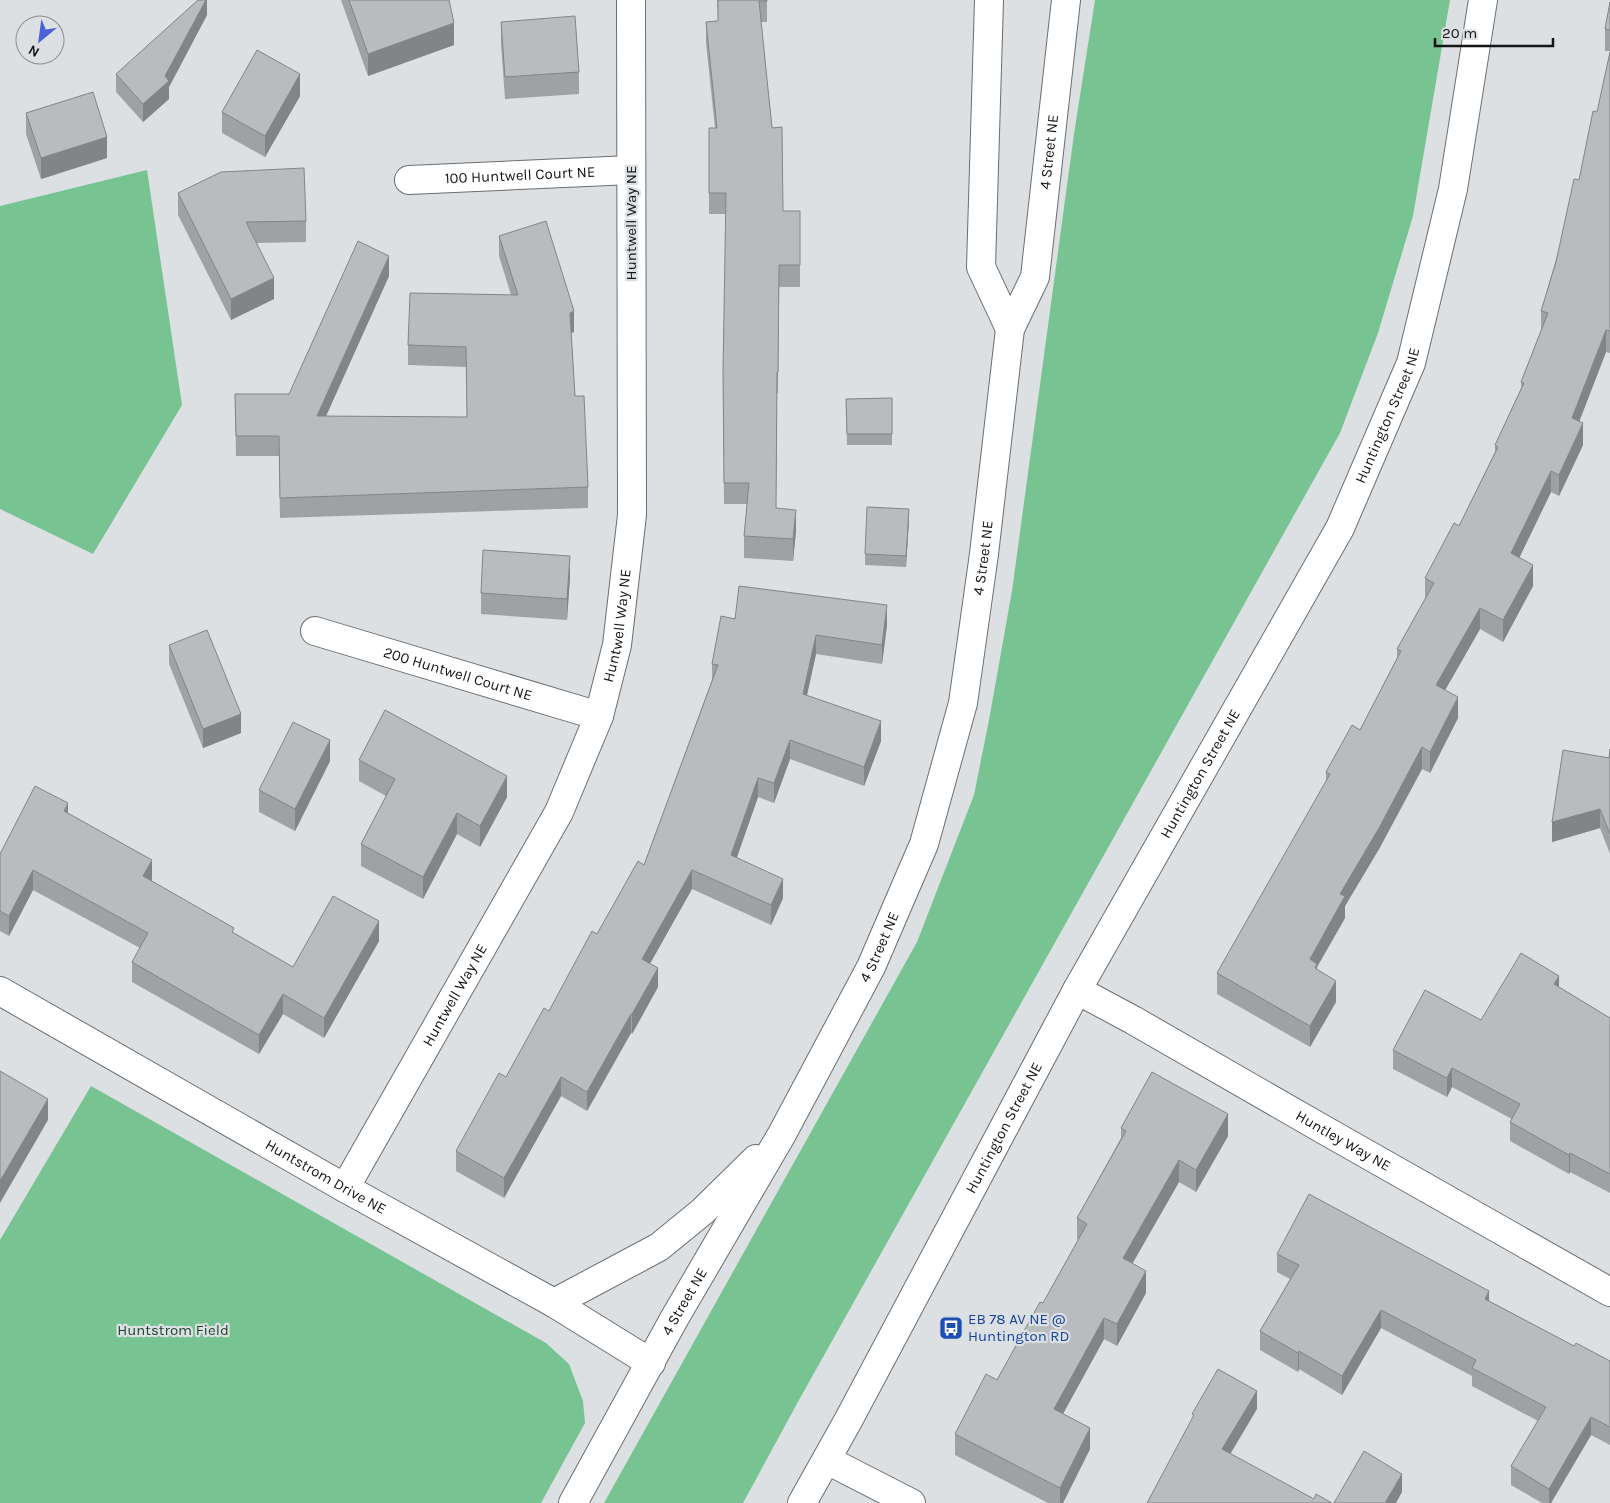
<svg xmlns="http://www.w3.org/2000/svg" width="1610" height="1503" font-family="Karla,sans-serif">
	<rect width="100%" height="100%" fill="#dce0e3"/>
	<path fill="#77c391" d="M 1095,0 L 1450,0 L 1413,216 L 1378,333 L 1340,433 L 799,1400 L 743,1503 L 604,1503 L 917,942 L 974,795 L 989,720 L 1012,591 L 1074,134 Z
		M 147,170 L 182,405 L 93,554 L 0,509 L 0,206 Z
		M 91,1086 L 546,1343 L 569,1364 L 583,1401 L 585,1423 L 541,1503 L 0,1503 L 0,1240 Z"/>
	<g fill="none" stroke-linecap="round" stroke-linejoin="round">
		<g stroke="#6b6e70" stroke-width="30">
			<g id="street">
				<path id="s1" d="M 409,180 L 631,170"/>
				<path id="s2" d="M 315,631 L 599,716"/>
				<path id="s3" d="M 1077,990 L 1133,1020 L 1326,1131 L 1610,1292"/>
				<path id="s4" d="M 0,991 L 345,1188 L 554,1303 L 651,1363"/>
				<path id="s5" d="M 345,1188 L 559,812 L 599,716 L 617,645 L 632,515 L 631,0"/>
				<path d="M 827,1460 L 911,1503"/>
				<path id="s6" d="M 802,1503 L 849,1419 L 1077,990 L 1340,528 L 1411,363 L 1453,189 L 1483,0"/>
			</g>
		</g>
		<g stroke="#6b6e70" stroke-width="30">
			<g id="secondary">
				<path d="M 989,0 L 981,267 L 1010,329"/>
				<path d="M 554,1303 L 659,1247 L 703,1211 L 756,1159"/>
				<path id="s7" d="M 573,1503 L 674,1319 L 782,1134 L 871,967 L 924,844 L 963,703 L 984,554 L 1010,329 L 1035,277 L 1066,0"/>
			</g>
		</g>
		<use href="#street" stroke="#fff" stroke-width="28"/>
		<use href="#secondary" stroke="#fff" stroke-width="28"/>
	</g>
	<path fill="#9fa2a4" d="M 207,0 L 207,15 L 169,87 L 169,99 L 143,122 L 116,92 L 116,74 Z
		M 341,0 L 449,0 L 454,45 L 368,76 Z
		M 717,0 L 767,0 L 767,22 L 761,22 L 772,128 L 783,211 L 800,211 L 800,287 L 779,287 L 778,393 L 777,393 L 776,508 L 796,531 L 793,561 L 744,558 L 744,536 L 747,504 L 724,504 L 723,371 L 726,214 L 709,214 L 709,128 L 715,128 L 706,43 L 706,22 L 718,21 Z
		M 1610,2 L 1610,51 L 1605,51 L 1605,29 Z
		M 501,22 L 579,72 L 579,94 L 505,99 L 501,44 Z
		M 1610,52 L 1610,353 L 1606,352 L 1579,422 L 1583,445 L 1559,496 L 1551,492 L 1519,558 L 1533,586 L 1503,642 L 1480,629 L 1445,690 L 1458,718 L 1430,773 L 1422,769 L 1379,849 L 1345,906 L 1345,918 L 1317,967 L 1317,970 L 1336,1002 L 1310,1047 L 1217,994 L 1217,973 L 1326,783 L 1326,772 L 1360,730 L 1397,658 L 1397,649 L 1425,600 L 1425,578 L 1459,526 L 1495,452 L 1495,445 L 1521,388 L 1521,382 L 1541,330 L 1541,311 L 1579,180 L 1597,112 Z
		M 300,96 L 265,157 L 222,133 L 222,112 Z
		M 26,113 L 107,158 L 41,179 L 26,134 Z
		M 178,193 L 306,221 L 306,242 L 257,243 L 274,299 L 231,320 L 178,215 Z
		M 499,236 L 574,332 L 571,333 L 575,396 L 588,487 L 588,508 L 280,518 L 279,456 L 236,456 L 235,394 L 289,394 L 389,276 L 326,416 L 467,417 L 466,367 L 408,365 L 408,345 L 511,295 L 499,256 Z
		M 892,398 L 892,445 L 847,445 L 846,399 Z
		M 909,520 L 906,567 L 865,565 L 865,554 Z
		M 570,577 L 567,620 L 481,614 L 481,593 Z
		M 735,619 L 887,625 L 882,664 L 816,654 L 807,695 L 881,741 L 864,786 L 790,759 L 774,803 L 758,797 L 737,857 L 783,898 L 771,925 L 692,889 L 650,963 L 658,987 L 632,1034 L 631,1033 L 587,1111 L 561,1096 L 504,1198 L 456,1171 L 456,1151 L 506,1077 L 549,1011 L 597,934 L 644,865 L 712,680 L 712,664 Z
		M 169,645 L 241,733 L 203,748 L 169,664 Z
		M 1610,749 L 1610,854 L 1600,828 L 1552,842 L 1609,758 Z
		M 359,760 L 507,797 L 480,847 L 457,834 L 423,899 L 361,866 L 361,844 L 386,796 L 359,781 Z
		M 330,761 L 295,831 L 259,812 L 259,790 Z
		M 68,813 L 152,880 L 152,881 L 234,933 L 293,967 L 379,941 L 324,1038 L 283,1014 L 259,1054 L 132,982 L 132,962 L 140,948 L 33,890 L 9,936 L 0,931 L 0,854 Z
		M 1559,987 L 1610,1018 L 1610,1193 L 1570,1172 L 1569,1174 L 1510,1141 L 1510,1122 L 1512,1119 L 1452,1087 L 1447,1097 L 1393,1069 L 1393,1050 L 1481,1020 Z
		M 1121,1128 L 1228,1136 L 1196,1192 L 1179,1182 L 1132,1264 L 1146,1293 L 1117,1346 L 1104,1339 L 1063,1414 L 1090,1449 L 1063,1503 L 1048,1503 L 955,1455 L 955,1434 L 997,1380 L 1043,1303 L 1078,1240 L 1077,1239 L 1077,1218 L 1121,1138 Z
		M 1277,1254 L 1489,1301 L 1574,1346 L 1610,1361 L 1610,1445 L 1591,1435 L 1551,1503 L 1542,1503 L 1511,1485 L 1511,1466 L 1538,1421 L 1472,1386 L 1472,1376 L 1381,1328 L 1342,1395 L 1299,1369 L 1298,1372 L 1260,1350 L 1260,1331 L 1290,1279 L 1277,1272 Z"/>
	<path fill="#828486" d="M 206,0 L 207,0 L 207,15 L 169,87 L 169,99 L 143,122 L 143,104 L 165,76 Z
		M 454,23 L 454,45 L 368,76 L 368,54 Z
		M 300,74 L 300,96 L 265,157 L 265,136 Z
		M 107,137 L 107,158 L 41,179 L 41,158 Z
		M 389,256 L 389,276 L 317,436 L 317,416 Z
		M 274,278 L 274,299 L 231,320 L 231,299 Z
		M 574,311 L 574,332 L 570,333 L 570,313 Z
		M 1606,330 L 1606,352 L 1572,440 L 1572,418 Z
		M 1583,423 L 1583,445 L 1559,496 L 1559,475 Z
		M 1551,471 L 1551,492 L 1511,575 L 1511,553 Z
		M 909,509 L 909,520 L 906,567 L 906,556 Z
		M 796,510 L 796,531 L 793,561 L 793,539 Z
		M 570,556 L 570,577 L 567,620 L 567,599 Z
		M 1533,565 L 1533,586 L 1503,642 L 1503,620 Z
		M 887,605 L 887,625 L 882,664 L 882,645 Z
		M 1480,608 L 1480,629 L 1436,706 L 1436,685 Z
		M 816,635 L 816,654 L 803,713 L 803,694 Z
		M 1458,697 L 1458,718 L 1430,773 L 1430,752 Z
		M 241,714 L 241,733 L 203,748 L 203,729 Z
		M 881,721 L 881,741 L 864,786 L 864,767 Z
		M 330,740 L 330,761 L 295,831 L 295,809 Z
		M 790,740 L 790,759 L 774,803 L 774,783 Z
		M 1422,747 L 1422,769 L 1379,849 L 1345,906 L 1345,918 L 1317,967 L 1317,985 L 1310,959 L 1340,894 Z
		M 507,776 L 507,797 L 480,847 L 480,826 Z
		M 758,778 L 758,797 L 731,874 L 731,855 Z
		M 68,803 L 68,823 L 64,811 Z
		M 1600,809 L 1600,828 L 1552,842 L 1552,822 Z
		M 457,813 L 457,834 L 423,899 L 423,877 Z
		M 152,860 L 152,880 L 143,896 L 143,876 Z
		M 33,870 L 33,890 L 9,936 L 9,916 Z
		M 692,870 L 692,889 L 642,978 L 642,959 Z
		M 783,879 L 783,898 L 771,925 L 771,905 Z
		M 379,921 L 379,941 L 324,1038 L 324,1018 Z
		M 658,968 L 658,987 L 632,1034 L 632,1014 Z
		M 1559,976 L 1559,995 L 1554,984 Z
		M 1336,981 L 1336,1002 L 1310,1047 L 1310,1026 Z
		M 283,994 L 283,1014 L 259,1054 L 259,1035 Z
		M 631,1014 L 631,1033 L 587,1111 L 587,1092 Z
		M 1452,1068 L 1452,1087 L 1447,1097 L 1447,1078 Z
		M 561,1077 L 561,1096 L 504,1198 L 504,1178 Z
		M 48,1099 L 48,1120 L 0,1203 L 0,1181 Z
		M 1228,1114 L 1228,1136 L 1196,1192 L 1196,1170 Z
		M 1570,1153 L 1570,1172 L 1569,1174 L 1569,1155 Z
		M 1179,1160 L 1179,1182 L 1123,1280 L 1123,1258 Z
		M 1146,1271 L 1146,1293 L 1117,1346 L 1117,1324 Z
		M 1489,1291 L 1489,1309 L 1485,1299 Z
		M 1381,1310 L 1381,1328 L 1342,1395 L 1342,1376 Z
		M 1104,1318 L 1104,1339 L 1054,1430 L 1054,1409 Z
		M 1299,1351 L 1299,1369 L 1298,1372 L 1298,1353 Z
		M 1257,1391 L 1257,1409 L 1222,1468 L 1222,1449 Z
		M 1591,1417 L 1591,1435 L 1551,1503 L 1549,1503 L 1549,1489 Z
		M 1090,1428 L 1090,1449 L 1063,1503 L 1060,1503 L 1060,1488 Z
		M 1402,1474 L 1402,1492 L 1396,1503 L 1385,1503 Z"/>
	<path fill="#b9bcbf" stroke="#828486" d="M 198,0 L 206,0 L 165,76 L 169,81 L 143,104 L 116,74 Z
		M 349,0 L 449,0 L 454,23 L 368,54 Z
		M 718,0 L 767,0 L 767,1 L 759,1 L 772,128 L 782,127 L 783,211 L 800,211 L 800,265 L 779,265 L 778,372 L 777,372 L 776,508 L 796,510 L 793,539 L 744,536 L 749,483 L 724,483 L 723,371 L 726,193 L 709,193 L 709,128 L 717,128 L 706,22 L 718,21 Z
		M 1610,2 L 1610,30 L 1605,29 Z
		M 575,16 L 579,72 L 505,77 L 501,22 Z
		M 257,50 L 300,74 L 265,136 L 222,112 Z
		M 1610,52 L 1610,331 L 1606,330 L 1572,418 L 1583,423 L 1559,475 L 1551,471 L 1511,553 L 1533,565 L 1503,620 L 1480,608 L 1436,685 L 1458,697 L 1430,752 L 1422,747 L 1379,828 L 1340,894 L 1345,896 L 1310,959 L 1317,964 L 1315,968 L 1336,981 L 1310,1026 L 1217,973 L 1330,774 L 1326,772 L 1352,725 L 1360,730 L 1401,651 L 1397,649 L 1434,583 L 1425,578 L 1454,523 L 1459,526 L 1498,447 L 1495,445 L 1524,383 L 1521,382 L 1548,313 L 1541,311 L 1556,262 L 1574,179 L 1579,180 L 1593,111 L 1597,112 Z
		M 93,92 L 107,137 L 41,158 L 26,113 Z
		M 304,168 L 306,221 L 246,222 L 274,278 L 231,299 L 178,193 L 221,172 Z
		M 546,221 L 574,311 L 570,313 L 575,396 L 584,396 L 588,487 L 280,498 L 279,436 L 236,436 L 235,394 L 289,394 L 358,241 L 389,256 L 317,416 L 467,417 L 466,347 L 408,345 L 410,293 L 518,295 L 499,236 Z
		M 892,398 L 892,434 L 847,434 L 846,399 Z
		M 867,507 L 909,509 L 906,556 L 865,554 Z
		M 483,550 L 570,556 L 567,599 L 481,593 Z
		M 739,586 L 887,605 L 882,645 L 816,635 L 803,694 L 881,721 L 864,767 L 790,740 L 774,783 L 758,778 L 731,855 L 783,879 L 771,905 L 692,870 L 642,959 L 658,968 L 632,1014 L 631,1014 L 587,1092 L 561,1077 L 504,1178 L 456,1151 L 499,1073 L 506,1077 L 544,1008 L 549,1011 L 592,931 L 597,934 L 638,861 L 644,865 L 718,665 L 712,664 L 721,616 L 735,619 Z
		M 207,630 L 241,714 L 203,729 L 169,645 Z
		M 385,710 L 507,776 L 480,826 L 457,813 L 423,877 L 361,844 L 395,779 L 359,760 Z
		M 293,722 L 330,740 L 295,809 L 259,790 Z
		M 1610,749 L 1610,834 L 1600,809 L 1552,822 L 1563,750 L 1609,758 Z
		M 35,786 L 68,803 L 64,811 L 152,860 L 143,876 L 234,928 L 232,932 L 293,967 L 333,896 L 379,921 L 324,1018 L 283,994 L 259,1035 L 132,962 L 148,933 L 33,870 L 9,916 L 0,911 L 0,854 Z
		M 1521,953 L 1559,976 L 1554,984 L 1610,1018 L 1610,1174 L 1570,1153 L 1569,1155 L 1510,1122 L 1520,1104 L 1452,1068 L 1447,1078 L 1393,1050 L 1425,990 L 1481,1020 Z
		M 0,1071 L 48,1099 L 0,1181 Z
		M 1152,1072 L 1228,1114 L 1196,1170 L 1179,1160 L 1123,1258 L 1146,1271 L 1117,1324 L 1104,1318 L 1054,1409 L 1090,1428 L 1060,1488 L 955,1434 L 986,1374 L 997,1380 L 1040,1302 L 1043,1303 L 1087,1224 L 1077,1218 L 1126,1131 L 1121,1128 Z
		M 1309,1194 L 1489,1291 L 1485,1299 L 1574,1346 L 1576,1343 L 1610,1361 L 1610,1427 L 1591,1417 L 1549,1489 L 1511,1466 L 1546,1407 L 1472,1368 L 1476,1360 L 1381,1310 L 1342,1376 L 1299,1351 L 1298,1353 L 1260,1331 L 1299,1265 L 1277,1254 Z
		M 1218,1369 L 1257,1391 L 1222,1449 L 1314,1499 L 1316,1494 L 1332,1503 L 1147,1503 L 1194,1415 L 1192,1414 Z
		M 1364,1451 L 1402,1474 L 1385,1503 L 1334,1503 Z"/>
	<defs>
		<g id="bus-square" transform="scale(1.25)"><rect x="-9" y="-9" width="18" height="18" rx="4" fill="#1a4fb4" stroke="#dce0e3"/><path d="M-5-6H5V4H4V6H2V4H-2V6H-4V4H-5ZM-3.5-4V0h7V-4ZM-3.5 1.2v1.5H-2V1.2ZM2 1.2v1.5H3.5V1.2Z" fill="#fff"/></g>
	</defs>
	<g fill-rule="evenodd">
		<use href="#bus-square" x="951" y="1328"/>
	</g>
	<g text-anchor="middle" stroke-width="4.5" stroke-linejoin="round" paint-order="stroke">
		<g font-size="15" fill="#141516" stroke="#dce0e3">
			<text dy="5" stroke="none"><textPath href="#s7" startOffset="1454">4 Street NE</textPath></text>
			<text dy="5" stroke="none"><textPath href="#s1" startOffset="111">100 Huntwell Court NE</textPath></text>
			<text transform="translate(631 223) rotate(-90)" y="5">Huntwell Way NE</text>
			<text dy="5" stroke="none"><textPath href="#s6" startOffset="1236">Huntington Street NE</textPath></text>
			<text dy="5" stroke="none"><textPath href="#s7" startOffset="1040">4 Street NE</textPath></text>
			<text dy="5" stroke="none"><textPath href="#s5" startOffset="629">Huntwell Way NE</textPath></text>
			<text dy="5" stroke="none"><textPath href="#s2" startOffset="149">200 Huntwell Court NE</textPath></text>
			<text dy="5" stroke="none"><textPath href="#s6" startOffset="831">Huntington Street NE</textPath></text>
			<text dy="5" stroke="none"><textPath href="#s7" startOffset="635">4 Street NE</textPath></text>
			<text dy="5" stroke="none"><textPath href="#s5" startOffset="222">Huntwell Way NE</textPath></text>
			<text dy="5" stroke="none"><textPath href="#s6" startOffset="426">Huntington Street NE</textPath></text>
			<text dy="5" stroke="none"><textPath href="#s3" startOffset="306">Huntley Way NE</textPath></text>
			<text dy="5" stroke="none"><textPath href="#s4" startOffset="375">Huntstrom Drive NE</textPath></text>
			<text dy="5" stroke="none"><textPath href="#s7" startOffset="230">4 Street NE</textPath></text>
		</g>
		<g font-size="15" fill="#164399" stroke="#dce0e3" text-anchor="start">
			<text x="968" y="1324">EB 78 AV NE @<tspan x="968" dy="17">Huntington RD</tspan></text>
		</g>
		<g font-size="15" fill="#1d442c" stroke="#dce0e3">
			<text x="173" y="1335">Huntstrom Field</text>
		</g>
	</g>
	<g transform="translate(40 40) rotate(209)"><circle r="24" fill="#dce0e3" stroke="#8c8f91"/>
	<path d="M0-4L9 19L0 12L-9 19Z" fill="#4e62d7"/>
	<text y="-8" font-size="14" font-weight="bold" text-anchor="middle" fill="#141516">N</text>
	</g>
	<path d="M1435 38v8h118v-8" fill="none" stroke="#141516" stroke-width="2.5"/>
	<text x="1442" y="38" font-size="15" fill="#141516" stroke="#dce0e3" stroke-width="4" paint-order="stroke">20 m</text>
</svg>
